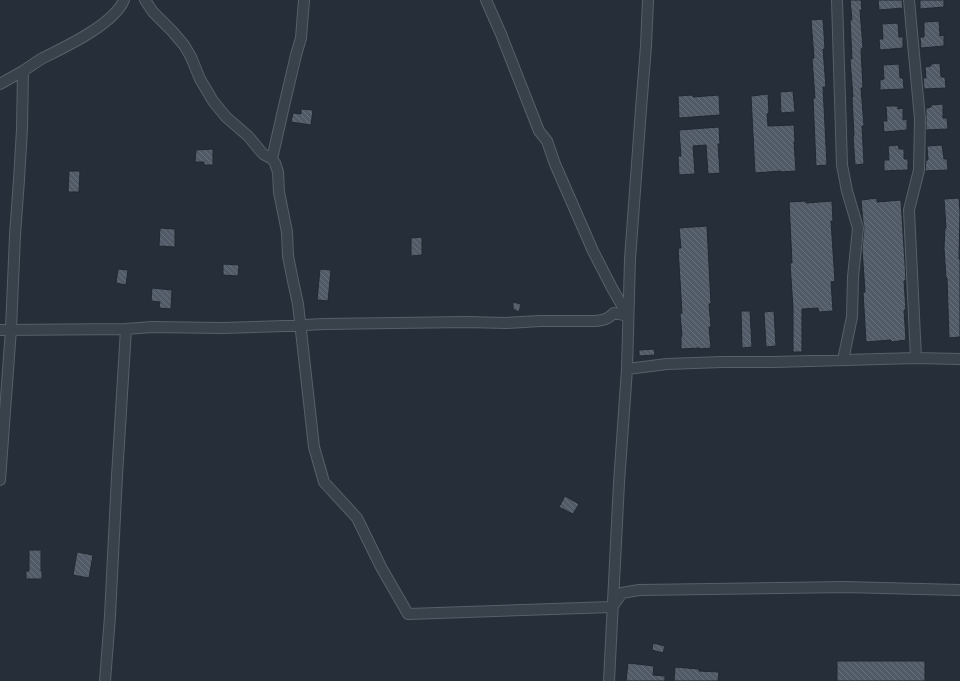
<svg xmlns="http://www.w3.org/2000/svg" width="960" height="681" font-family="'IBM Plex Sans',sans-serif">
	<defs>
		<pattern id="building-back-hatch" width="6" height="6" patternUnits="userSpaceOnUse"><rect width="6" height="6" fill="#515b67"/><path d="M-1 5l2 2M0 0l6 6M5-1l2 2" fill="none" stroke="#68717b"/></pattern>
	</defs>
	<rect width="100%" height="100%" fill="#262f39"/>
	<path fill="url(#building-back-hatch)" stroke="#202831" d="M 850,0 L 861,0 L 862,10 L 860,10 L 863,48 L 861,49 L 863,88 L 861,88 L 864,126 L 862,126 L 864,164 L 855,165 L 853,136 L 854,136 L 852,97 L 853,97 L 850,59 L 852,59 L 850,20 L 852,20 Z
		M 878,0 L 902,0 L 903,8 L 879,10 Z
		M 920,0 L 944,0 L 944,7 L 920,9 Z
		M 823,19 L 825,49 L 823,49 L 826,87 L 823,87 L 827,165 L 816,166 L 813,98 L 815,98 L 812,59 L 814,58 L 811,20 Z
		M 939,21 L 940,36 L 944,35 L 944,46 L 921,48 L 920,37 L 924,37 L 924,22 Z
		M 898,23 L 899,37 L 903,37 L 903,48 L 880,50 L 879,39 L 883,39 L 882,24 Z
		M 940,63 L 941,77 L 945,77 L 946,88 L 924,89 L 923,78 L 926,78 L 925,67 L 931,66 L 931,64 Z
		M 899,64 L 900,78 L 903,78 L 904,89 L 880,90 L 880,80 L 884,79 L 883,65 Z
		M 793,91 L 795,112 L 781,113 L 780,92 Z
		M 768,94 L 769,113 L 767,114 L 768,126 L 794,125 L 795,142 L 794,142 L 796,171 L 781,172 L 781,171 L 755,173 L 751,96 Z
		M 693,95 L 693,97 L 719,95 L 720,115 L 679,118 L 678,96 Z
		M 943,104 L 943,118 L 947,118 L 948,129 L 926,130 L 926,108 L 931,107 L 931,105 Z
		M 886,106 L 898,106 L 898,109 L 903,108 L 903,120 L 907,119 L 907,130 L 884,132 L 883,121 L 887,121 Z
		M 301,109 L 313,110 L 311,125 L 291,122 L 293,113 L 301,114 Z
		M 719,127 L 720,144 L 718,144 L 720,173 L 708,174 L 706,145 L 693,146 L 695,174 L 679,175 L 678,156 L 681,156 L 679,130 Z
		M 898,145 L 899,149 L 904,149 L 904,159 L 908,159 L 908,170 L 884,171 L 884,160 L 889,160 L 888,146 Z
		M 942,145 L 944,159 L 947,159 L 948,170 L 925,171 L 926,160 L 928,160 L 927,146 Z
		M 213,149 L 213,165 L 204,165 L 204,162 L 195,162 L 196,150 Z
		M 69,171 L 80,171 L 79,192 L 68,192 Z
		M 877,198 L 877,202 L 901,200 L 906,280 L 904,281 L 906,310 L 904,310 L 906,340 L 891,342 L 891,340 L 866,342 L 863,292 L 865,292 L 862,248 L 864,228 L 863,222 L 861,200 Z
		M 959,198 L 960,212 L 959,259 L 960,259 L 960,337 L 949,338 L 947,278 L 946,278 L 944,248 L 945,228 L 946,228 L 944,199 Z
		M 806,201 L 806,203 L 832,201 L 833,221 L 831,221 L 835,281 L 831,282 L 833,311 L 819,312 L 818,308 L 802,309 L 802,352 L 793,352 L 793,308 L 790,263 L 792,263 L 789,202 Z
		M 707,226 L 711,304 L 709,304 L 711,327 L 709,327 L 711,348 L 700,349 L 700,348 L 681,349 L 681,336 L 682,336 L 680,314 L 682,313 L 678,248 L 681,248 L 679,228 Z
		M 160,228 L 175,229 L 175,247 L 159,246 Z
		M 422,237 L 422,255 L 411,256 L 411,238 Z
		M 223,264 L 239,265 L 238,276 L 223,275 Z
		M 118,269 L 128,270 L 126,285 L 116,283 Z
		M 320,269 L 331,270 L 328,301 L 317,300 Z
		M 152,288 L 172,290 L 171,309 L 159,308 L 160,302 L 151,301 Z
		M 513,302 L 521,304 L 519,312 L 513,309 Z
		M 741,311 L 750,311 L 752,347 L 742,348 Z
		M 774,311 L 776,346 L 766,347 L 764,312 Z
		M 654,349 L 655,355 L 639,356 L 639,350 Z
		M 565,496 L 579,504 L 573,514 L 559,507 Z
		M 29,550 L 41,550 L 41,571 L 42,571 L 42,579 L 26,579 L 26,571 L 29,571 Z
		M 77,552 L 93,555 L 89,578 L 73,575 Z
		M 653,643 L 665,646 L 663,653 L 652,650 Z
		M 837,661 L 925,661 L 925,681 L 837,681 Z
		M 628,663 L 654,666 L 653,675 L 665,676 L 665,681 L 626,681 Z
		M 675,667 L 699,669 L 699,671 L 719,672 L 718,681 L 674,681 Z"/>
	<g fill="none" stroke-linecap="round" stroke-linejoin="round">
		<g stroke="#575f68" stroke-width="12">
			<path id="minor" d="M 145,0 L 153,12 L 172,31 L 184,45 L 191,57 L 200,79 L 213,101 L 226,117 L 248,136 L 263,154 L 272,159 L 275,163 L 278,172 L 279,192 L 287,232 L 288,256 L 293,281 L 298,304 L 314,447 L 324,482 L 357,518 L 381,567 L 408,614 L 612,607 L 622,593 L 639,590 L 845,587 L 960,590
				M 486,0 L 501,34 L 539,131 L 547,141 L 555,164 L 593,251 L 612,288 L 628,316
				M 837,0 L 842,165 L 847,191 L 858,228 L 853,277 L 852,317 L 843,360
				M 909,0 L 920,119 L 919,170 L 909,210 L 916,358
				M 0,84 L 23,71
				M 272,159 L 284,106 L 296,55 L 301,38 L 304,0
				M 0,330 L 126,329 L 152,327 L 222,328 L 284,326 L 324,324 L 467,322 L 506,323 L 540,321 L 596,321 C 604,320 608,319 614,313 L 628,316
				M 627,369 L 667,364 L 722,362 L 774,362 L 916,358 L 960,359
				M 0,480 L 11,329 L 15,235 L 19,180 L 22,129 L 23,71 C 29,67 35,63 41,59 C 65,47 113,25 124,0
				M 105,681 L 110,616 L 117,476 L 126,329
				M 609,681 L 619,483 L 627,369 L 630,259 L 641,109 L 646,46 L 648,0"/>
		</g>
		<use href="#minor" stroke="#39414a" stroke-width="10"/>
	</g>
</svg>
